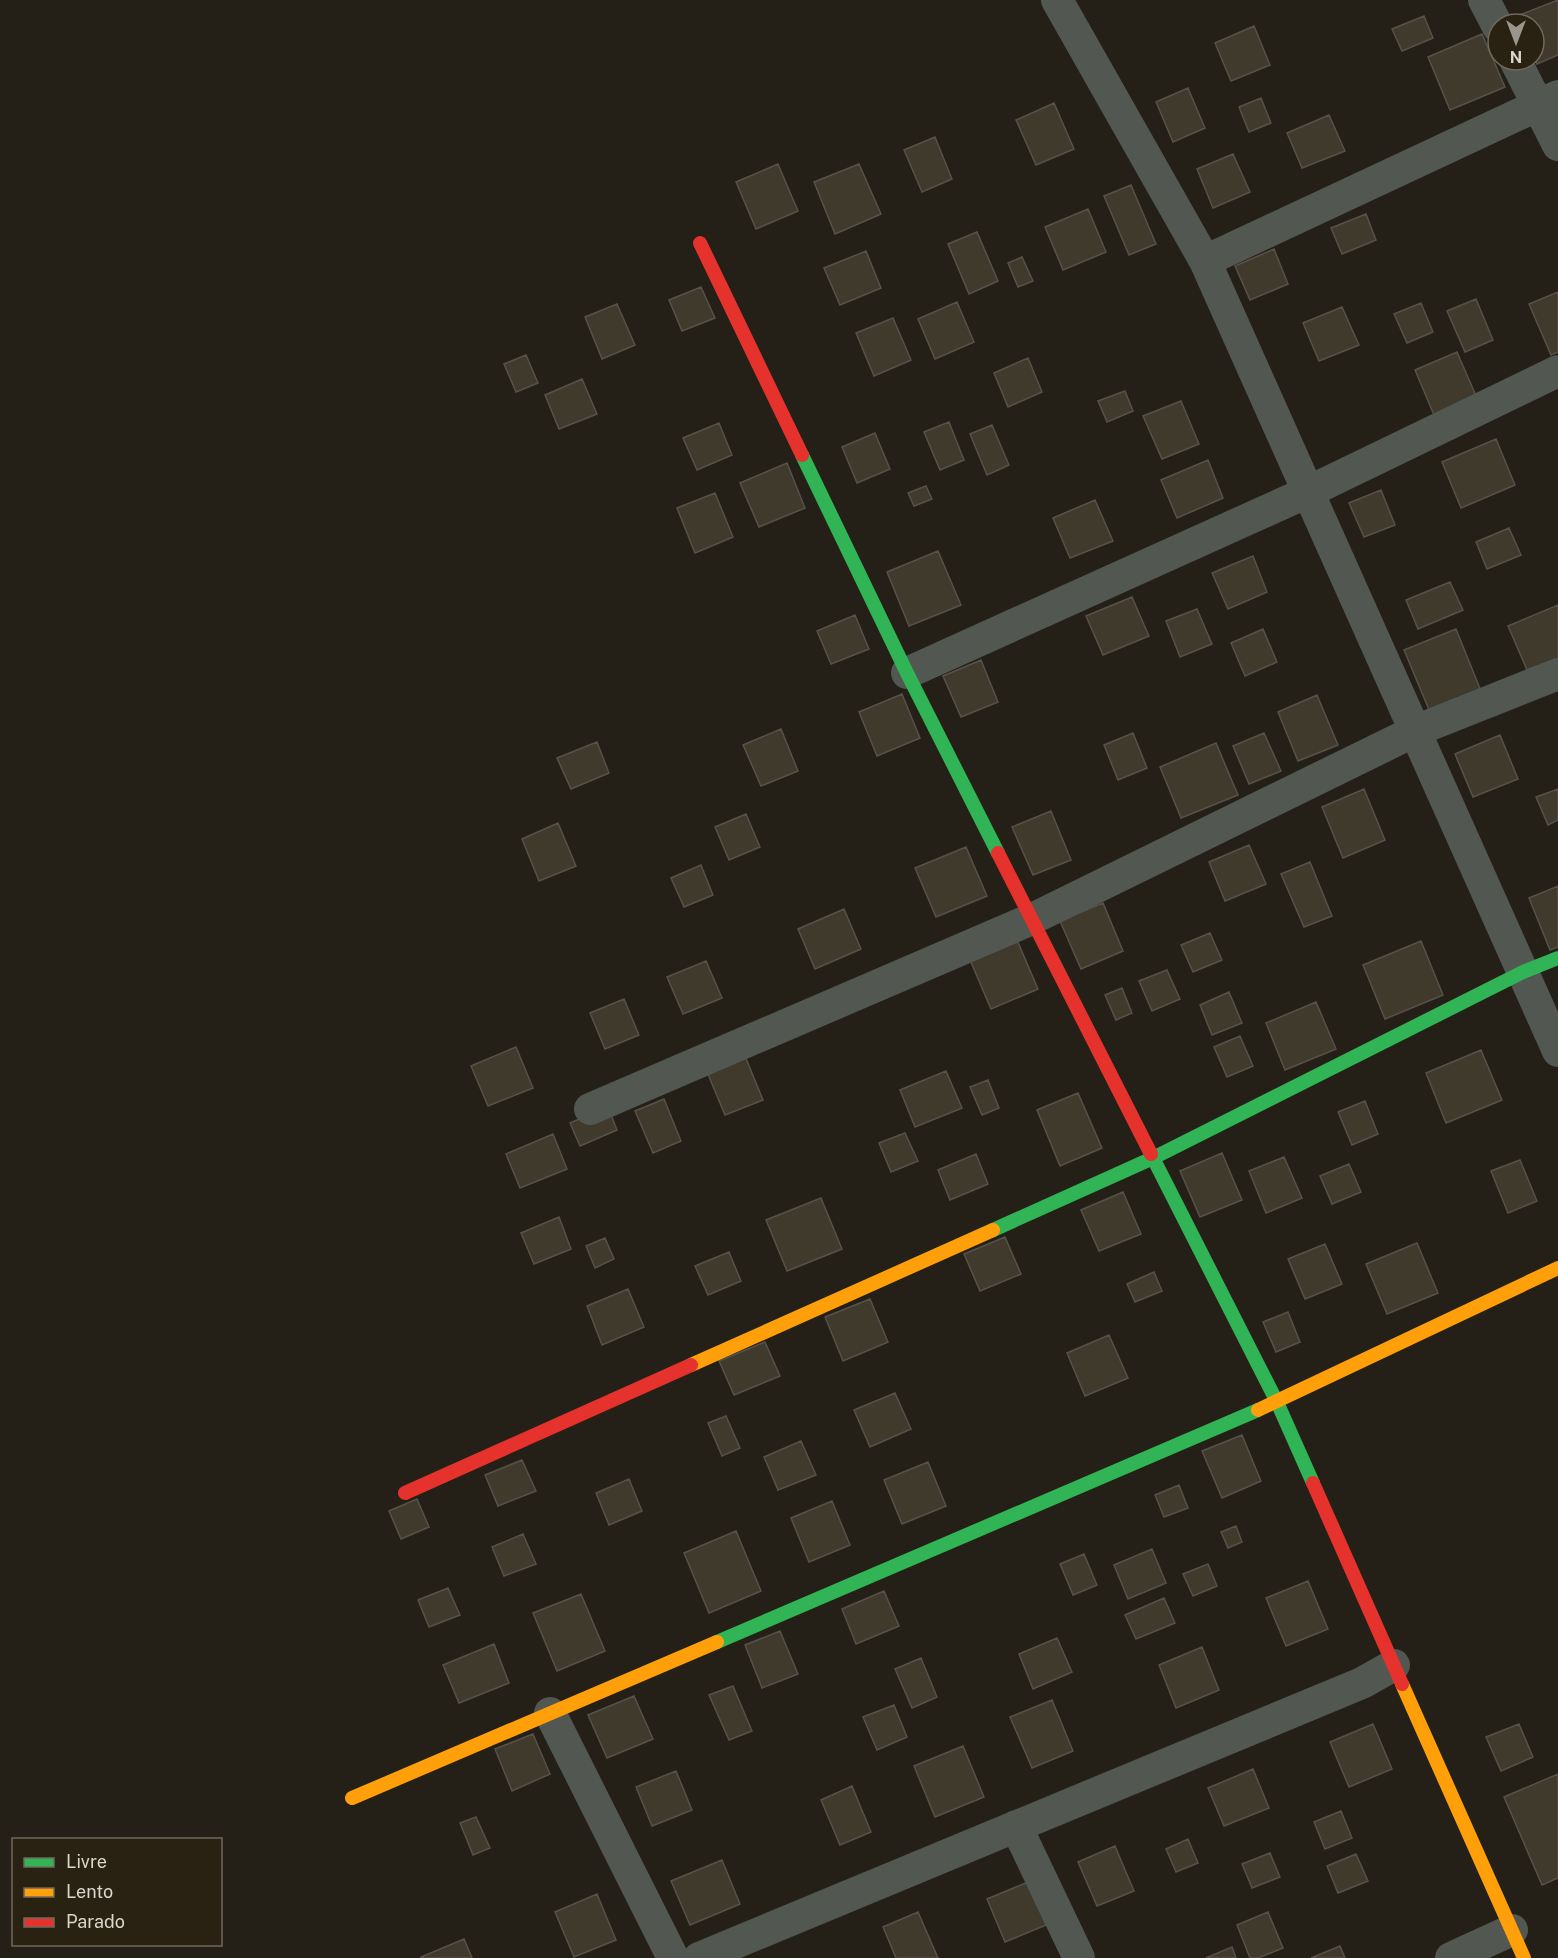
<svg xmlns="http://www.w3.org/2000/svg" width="1558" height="1958" font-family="'Public Sans',sans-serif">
	<rect width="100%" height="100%" fill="#242017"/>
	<path fill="#403a2d" stroke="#56524b" stroke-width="1.5" d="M 1558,0 L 1558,55 L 1537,64 L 1534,57 L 1534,24 L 1520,24 L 1517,16 Z
		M 1424,16 L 1433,38 L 1402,51 L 1392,29 Z
		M 1254,26 L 1270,65 L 1231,81 L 1215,43 Z
		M 1482,34 L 1505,87 L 1450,110 L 1428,57 Z
		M 1188,88 L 1205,128 L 1173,142 L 1156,102 Z
		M 1261,98 L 1271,123 L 1249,132 L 1239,107 Z
		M 1054,103 L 1074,149 L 1036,165 L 1016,120 Z
		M 1329,115 L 1345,151 L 1302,168 L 1287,133 Z
		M 935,137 L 952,179 L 922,192 L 904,150 Z
		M 1233,154 L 1250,192 L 1213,208 L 1197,169 Z
		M 778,164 L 798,211 L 756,229 L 736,182 Z
		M 859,164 L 881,214 L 835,234 L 814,182 Z
		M 1131,185 L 1156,244 L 1129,255 L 1104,196 Z
		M 1088,209 L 1106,252 L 1063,270 L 1045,227 Z
		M 1366,214 L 1376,240 L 1342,254 L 1331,228 Z
		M 977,232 L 998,281 L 969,294 L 948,244 Z
		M 1274,249 L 1288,284 L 1250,300 L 1235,266 Z
		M 866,251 L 881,288 L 840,305 L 824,268 Z
		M 1022,257 L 1033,281 L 1018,287 L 1008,263 Z
		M 701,287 L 715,318 L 682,331 L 669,300 Z
		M 1558,292 L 1558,352 L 1551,355 L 1529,304 Z
		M 1476,299 L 1493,340 L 1465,352 L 1447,311 Z
		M 957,302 L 974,342 L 935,359 L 918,319 Z
		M 1421,303 L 1433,332 L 1407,343 L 1394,314 Z
		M 617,304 L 635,345 L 602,359 L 585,317 Z
		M 1342,307 L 1359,345 L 1319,361 L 1303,323 Z
		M 893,318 L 911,360 L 874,376 L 856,333 Z
		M 1457,352 L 1477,398 L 1434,415 L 1415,370 Z
		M 526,355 L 538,383 L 516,392 L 504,364 Z
		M 1028,358 L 1042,392 L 1008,407 L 994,373 Z
		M 582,379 L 597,414 L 559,429 L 545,395 Z
		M 1125,391 L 1133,411 L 1107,422 L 1098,401 Z
		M 1181,401 L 1199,444 L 1162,459 L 1143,416 Z
		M 949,422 L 964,460 L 940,470 L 924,432 Z
		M 719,423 L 732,455 L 697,470 L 683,438 Z
		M 992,425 L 1009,465 L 987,475 L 970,434 Z
		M 875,433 L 890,469 L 857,483 L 842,447 Z
		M 1496,439 L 1515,485 L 1461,508 L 1442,462 Z
		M 1208,460 L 1223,498 L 1177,518 L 1161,480 Z
		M 787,463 L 805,508 L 759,527 L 740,483 Z
		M 926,486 L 932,499 L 914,506 L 908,493 Z
		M 1381,490 L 1395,525 L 1364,537 L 1349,503 Z
		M 715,493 L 733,537 L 695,553 L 677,508 Z
		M 1095,500 L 1113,541 L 1070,558 L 1053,518 Z
		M 1509,528 L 1521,555 L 1487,569 L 1476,542 Z
		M 938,551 L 961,605 L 909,626 L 887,572 Z
		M 1253,556 L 1267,592 L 1228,609 L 1212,573 Z
		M 1450,582 L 1463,610 L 1418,629 L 1406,600 Z
		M 1132,597 L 1149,636 L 1103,655 L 1086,616 Z
		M 1558,605 L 1558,666 L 1530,677 L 1508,626 Z
		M 1197,609 L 1212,644 L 1180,657 L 1166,621 Z
		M 855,615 L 869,649 L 831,664 L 817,631 Z
		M 1263,629 L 1277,662 L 1245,676 L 1231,643 Z
		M 1456,629 L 1481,691 L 1430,712 L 1404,650 Z
		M 981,660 L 998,702 L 961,717 L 943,676 Z
		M 902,694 L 920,738 L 877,756 L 859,712 Z
		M 1317,695 L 1338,745 L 1298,761 L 1278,712 Z
		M 781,729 L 798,771 L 761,786 L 743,745 Z
		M 1133,733 L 1147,768 L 1118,780 L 1104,745 Z
		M 1264,733 L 1281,771 L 1249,784 L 1233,746 Z
		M 1500,735 L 1518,779 L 1473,797 L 1455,754 Z
		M 597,742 L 609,773 L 571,789 L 557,758 Z
		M 1216,743 L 1238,795 L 1181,818 L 1160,767 Z
		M 1364,789 L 1385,840 L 1343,858 L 1322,807 Z
		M 1558,789 L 1558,820 L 1548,825 L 1536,797 Z
		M 1051,811 L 1071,860 L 1033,875 L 1012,827 Z
		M 746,814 L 760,847 L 729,860 L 715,827 Z
		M 558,823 L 576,866 L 539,881 L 522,839 Z
		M 1249,845 L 1266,884 L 1225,901 L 1209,862 Z
		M 966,847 L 987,896 L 936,917 L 915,868 Z
		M 1310,862 L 1332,916 L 1304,927 L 1281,874 Z
		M 701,865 L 713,895 L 684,907 L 671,878 Z
		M 1558,886 L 1558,947 L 1550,950 L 1529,898 Z
		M 1103,903 L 1123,951 L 1081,969 L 1060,921 Z
		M 844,909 L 861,949 L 815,969 L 798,929 Z
		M 1210,933 L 1222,960 L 1193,972 L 1181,945 Z
		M 1017,940 L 1038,989 L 991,1009 L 970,960 Z
		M 1421,941 L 1443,995 L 1385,1019 L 1363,965 Z
		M 706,961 L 722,998 L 683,1014 L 667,977 Z
		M 1167,970 L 1180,999 L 1152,1011 L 1139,981 Z
		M 1122,988 L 1132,1013 L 1116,1020 L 1105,995 Z
		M 1229,992 L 1242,1023 L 1212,1035 L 1200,1005 Z
		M 624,999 L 639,1035 L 605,1049 L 590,1013 Z
		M 1316,1002 L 1336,1049 L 1285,1070 L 1266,1023 Z
		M 1240,1036 L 1253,1066 L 1227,1077 L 1214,1047 Z
		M 516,1047 L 533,1088 L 488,1106 L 471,1066 Z
		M 1481,1050 L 1502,1100 L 1446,1123 L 1426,1073 Z
		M 745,1056 L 763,1100 L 725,1115 L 707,1072 Z
		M 946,1071 L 962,1108 L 915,1127 L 900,1090 Z
		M 988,1080 L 999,1108 L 982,1115 L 970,1087 Z
		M 1078,1093 L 1102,1148 L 1060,1166 L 1037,1110 Z
		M 664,1099 L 681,1141 L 653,1153 L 635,1111 Z
		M 1365,1101 L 1378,1134 L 1352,1145 L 1338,1112 Z
		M 608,1107 L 617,1130 L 580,1146 L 570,1123 Z
		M 905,1133 L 918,1161 L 891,1172 L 879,1143 Z
		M 553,1134 L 567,1169 L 520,1188 L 506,1154 Z
		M 1222,1153 L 1242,1200 L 1200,1217 L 1180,1171 Z
		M 976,1154 L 988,1184 L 950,1200 L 938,1170 Z
		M 1284,1157 L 1302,1198 L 1266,1213 L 1249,1171 Z
		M 1520,1160 L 1537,1201 L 1508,1213 L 1491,1171 Z
		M 1349,1164 L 1361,1192 L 1332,1204 L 1320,1176 Z
		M 1123,1192 L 1141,1234 L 1099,1251 L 1081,1210 Z
		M 821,1198 L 842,1249 L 787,1271 L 766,1220 Z
		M 559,1217 L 571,1249 L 534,1264 L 521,1233 Z
		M 1005,1237 L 1021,1274 L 980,1291 L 964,1254 Z
		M 605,1238 L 614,1259 L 595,1268 L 586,1246 Z
		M 1417,1243 L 1438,1293 L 1387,1314 L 1366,1264 Z
		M 1325,1244 L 1342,1284 L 1305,1299 L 1288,1259 Z
		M 729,1252 L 741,1281 L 708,1295 L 695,1266 Z
		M 1154,1272 L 1162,1291 L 1135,1302 L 1127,1284 Z
		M 628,1289 L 644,1327 L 602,1345 L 587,1306 Z
		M 870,1299 L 888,1342 L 843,1361 L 825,1317 Z
		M 1288,1312 L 1300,1342 L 1276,1352 L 1263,1322 Z
		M 1109,1335 L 1128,1378 L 1085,1396 L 1067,1353 Z
		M 765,1342 L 780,1376 L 734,1395 L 719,1361 Z
		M 895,1393 L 911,1429 L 870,1447 L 854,1410 Z
		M 726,1416 L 740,1448 L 722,1456 L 708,1423 Z
		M 1242,1435 L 1261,1481 L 1222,1498 L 1202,1451 Z
		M 801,1441 L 816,1475 L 778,1490 L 764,1457 Z
		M 522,1460 L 536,1491 L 498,1506 L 485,1475 Z
		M 928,1462 L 946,1506 L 902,1524 L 884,1480 Z
		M 629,1479 L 642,1511 L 609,1525 L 596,1493 Z
		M 1179,1485 L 1188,1508 L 1164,1517 L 1155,1495 Z
		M 417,1499 L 429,1527 L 401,1539 L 389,1511 Z
		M 832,1501 L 850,1545 L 809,1562 L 791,1518 Z
		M 1236,1526 L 1242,1542 L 1228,1548 L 1221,1532 Z
		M 736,1531 L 761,1591 L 709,1613 L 684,1553 Z
		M 523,1534 L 536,1564 L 504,1576 L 492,1547 Z
		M 1152,1549 L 1166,1583 L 1128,1599 L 1114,1565 Z
		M 1084,1554 L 1097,1585 L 1073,1595 L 1060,1564 Z
		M 1208,1564 L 1217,1586 L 1193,1596 L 1183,1574 Z
		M 1308,1581 L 1328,1629 L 1286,1646 L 1266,1598 Z
		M 448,1588 L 460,1615 L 429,1627 L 418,1600 Z
		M 884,1591 L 899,1626 L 856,1644 L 842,1609 Z
		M 581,1594 L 605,1651 L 557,1671 L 533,1613 Z
		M 1164,1598 L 1175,1623 L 1136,1639 L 1125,1615 Z
		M 780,1631 L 798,1674 L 762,1688 L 745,1645 Z
		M 1057,1638 L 1072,1672 L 1033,1689 L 1019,1654 Z
		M 494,1644 L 509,1683 L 459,1703 L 443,1665 Z
		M 1202,1647 L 1219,1690 L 1176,1708 L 1159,1665 Z
		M 921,1658 L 937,1697 L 912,1708 L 895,1669 Z
		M 733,1686 L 752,1731 L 729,1740 L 709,1695 Z
		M 634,1696 L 653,1739 L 607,1758 L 588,1715 Z
		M 1052,1700 L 1073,1751 L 1032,1768 L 1010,1717 Z
		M 894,1705 L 907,1737 L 877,1750 L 863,1717 Z
		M 1373,1724 L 1392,1769 L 1349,1787 L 1330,1742 Z
		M 1519,1724 L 1533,1757 L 1501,1771 L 1486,1737 Z
		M 533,1734 L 550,1774 L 512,1791 L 495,1749 Z
		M 963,1746 L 984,1797 L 935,1817 L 914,1766 Z
		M 1253,1769 L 1269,1808 L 1224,1826 L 1208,1788 Z
		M 676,1771 L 692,1810 L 652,1826 L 636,1787 Z
		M 1558,1774 L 1558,1878 L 1542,1885 L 1504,1797 Z
		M 852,1786 L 871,1832 L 840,1845 L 821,1800 Z
		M 1341,1811 L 1352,1838 L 1325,1849 L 1314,1822 Z
		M 476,1817 L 490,1848 L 473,1855 L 460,1823 Z
		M 1188,1839 L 1198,1863 L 1176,1872 L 1166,1849 Z
		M 1115,1846 L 1134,1891 L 1097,1906 L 1078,1862 Z
		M 1270,1853 L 1280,1877 L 1252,1888 L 1242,1864 Z
		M 1356,1854 L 1368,1881 L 1338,1893 L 1327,1866 Z
		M 722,1860 L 740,1904 L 690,1925 L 671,1881 Z
		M 1028,1882 L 1046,1925 L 1005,1942 L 987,1899 Z
		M 597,1894 L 616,1940 L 574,1957 L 555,1912 Z
		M 918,1912 L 938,1958 L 896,1958 L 883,1927 Z
		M 1268,1912 L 1283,1948 L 1258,1958 L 1250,1958 L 1237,1925 Z
		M 464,1939 L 472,1958 L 421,1958 L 421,1957 Z
		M 1340,1946 L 1345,1958 L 1311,1958 Z
		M 1232,1947 L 1236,1958 L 1206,1958 Z"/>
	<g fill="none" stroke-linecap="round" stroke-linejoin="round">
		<path stroke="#525752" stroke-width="32" d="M 1057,0 L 1205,261 L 1558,1051
			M 1484,0 L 1498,27
			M 1515,60 L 1558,145
			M 1205,261 L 1558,96
			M 907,673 L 1308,492 L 1558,371
			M 590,1109 L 1032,919 L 1415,731 L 1558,674
			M 550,1713 L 673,1958
			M 1016,1826 L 1079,1958
			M 699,1958 L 1362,1683 L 1394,1665
			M 1451,1958 L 1512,1930"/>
		<path stroke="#30b455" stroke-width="14" d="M 802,455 L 907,673 L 998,853
			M 1151,1154 L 1277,1402 L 1313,1483
			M 993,1230 L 1153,1158 L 1523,972 L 1558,958
			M 717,1642 L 1258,1410"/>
		<path stroke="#ff9f0a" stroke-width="14" d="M 691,1365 L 993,1230
			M 1258,1410 L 1558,1268
			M 1402,1684 L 1524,1958
			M 352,1798 L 717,1642"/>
		<path stroke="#e5322d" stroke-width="14" d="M 700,243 L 802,455
			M 998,853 L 1151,1154
			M 1313,1483 L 1402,1684
			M 405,1493 L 691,1365"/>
	</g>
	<rect x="12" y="1838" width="210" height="108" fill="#292112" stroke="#70695c" stroke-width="1.5"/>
	<rect x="24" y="1858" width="30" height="9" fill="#30b455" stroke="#70695c" stroke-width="1.5"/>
	<text x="66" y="1868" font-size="18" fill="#dbd6cc">Livre</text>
	<rect x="24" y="1888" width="30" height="9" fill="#ff9f0a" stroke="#70695c" stroke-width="1.5"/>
	<text x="66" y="1898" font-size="18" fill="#dbd6cc">Lento</text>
	<rect x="24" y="1918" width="30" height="9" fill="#e5322d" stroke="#70695c" stroke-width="1.5"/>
	<text x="66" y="1928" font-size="18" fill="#dbd6cc">Parado</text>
	<g transform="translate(1516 42) rotate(180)"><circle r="28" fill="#292112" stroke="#70695c" stroke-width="1.5"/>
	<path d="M0-4.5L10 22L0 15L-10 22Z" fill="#9b968d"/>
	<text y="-9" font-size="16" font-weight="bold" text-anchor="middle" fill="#dbd6cc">N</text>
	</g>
</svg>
